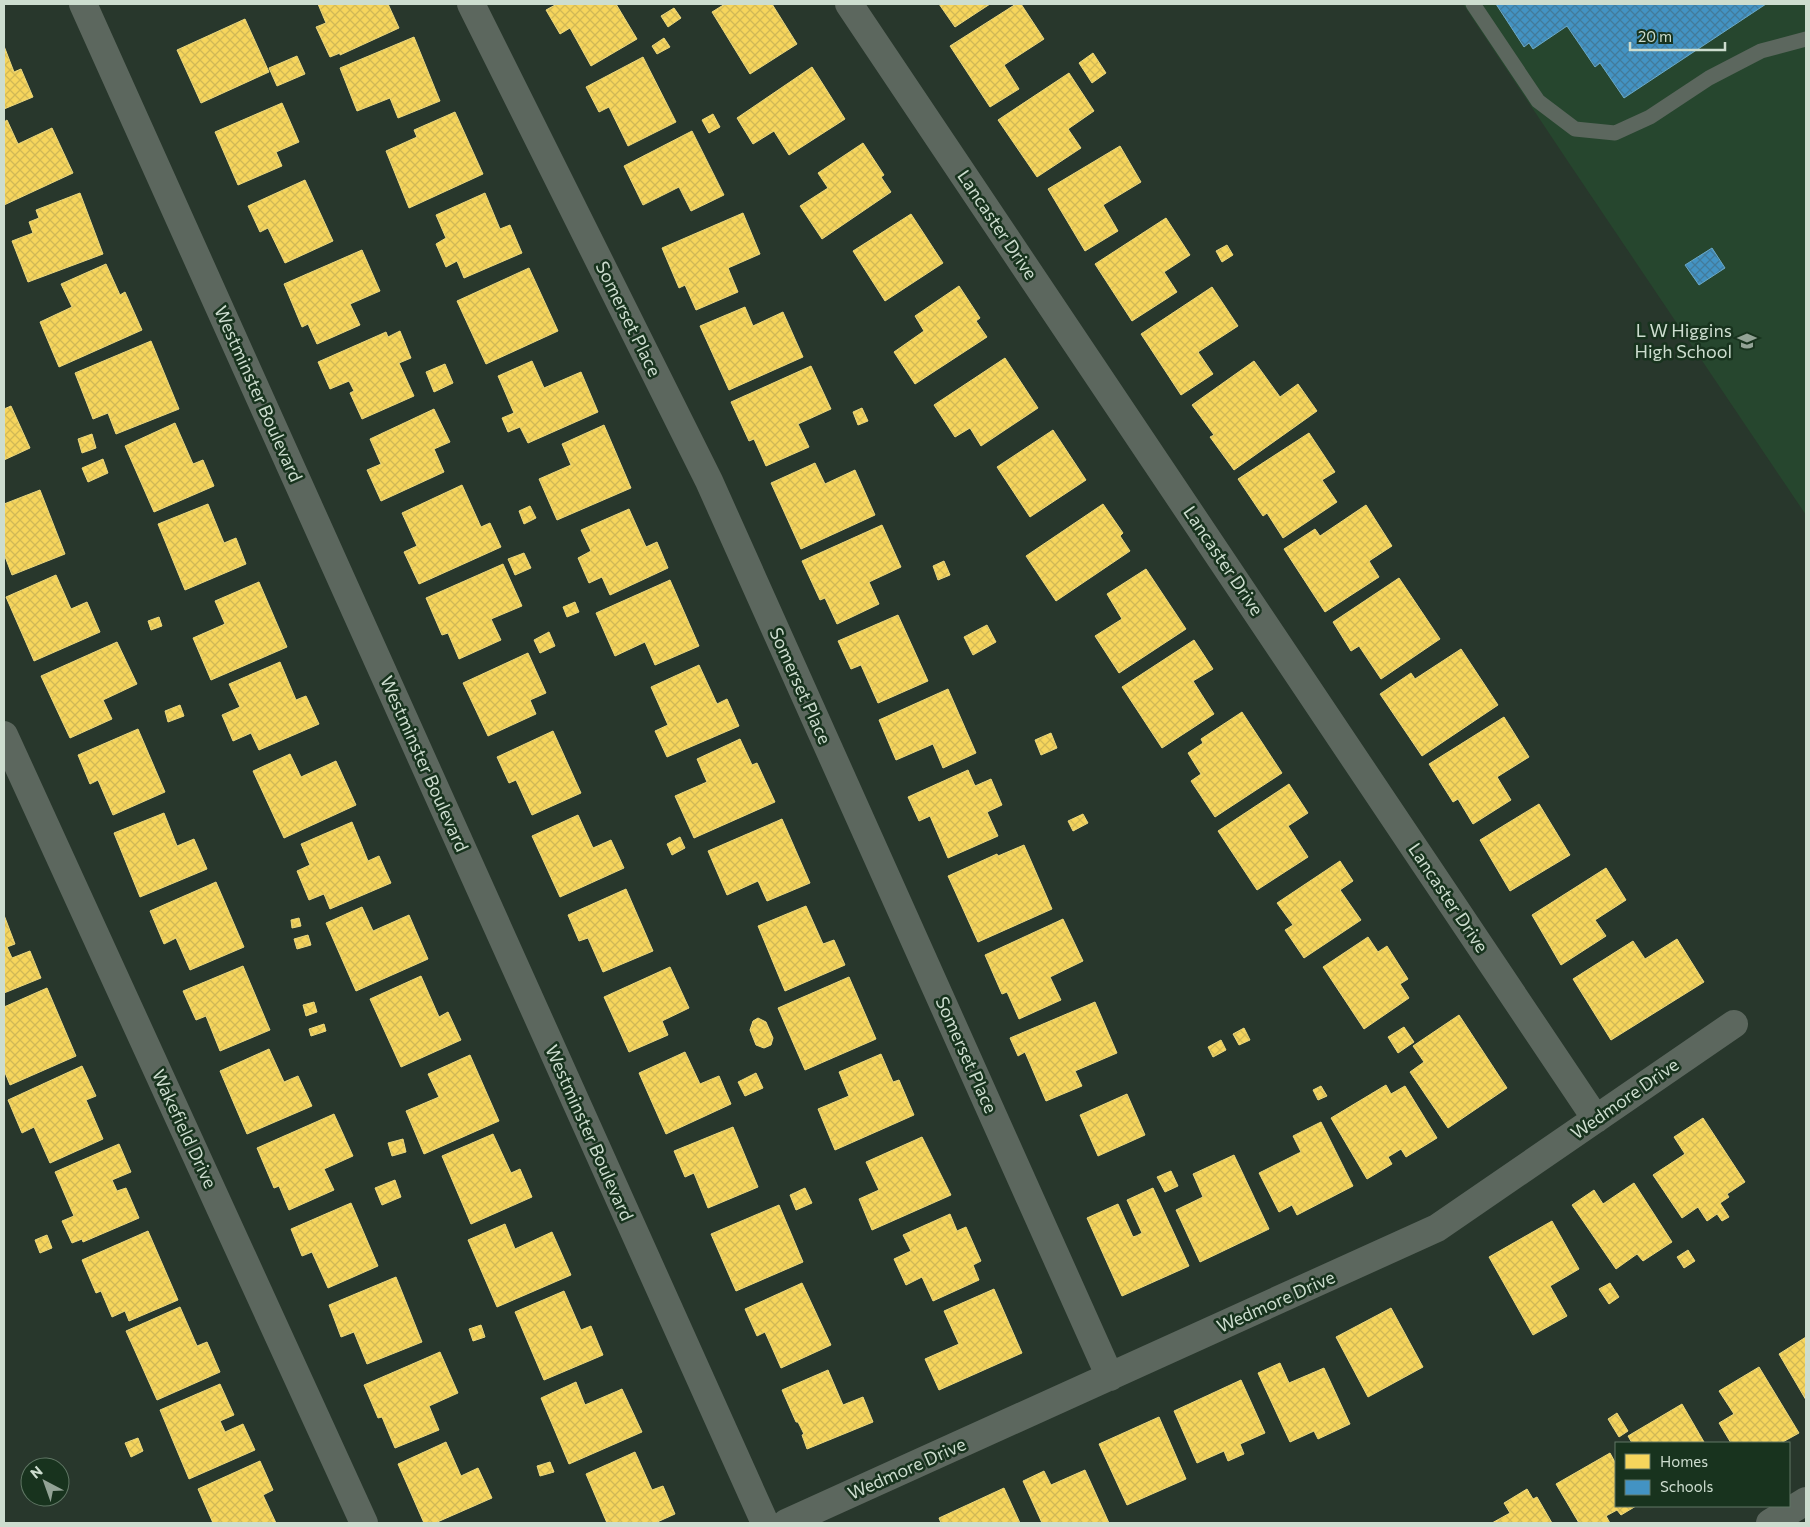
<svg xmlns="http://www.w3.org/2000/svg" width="1810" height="1527" font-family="Commissioner,sans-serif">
	<defs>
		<pattern id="homes-cross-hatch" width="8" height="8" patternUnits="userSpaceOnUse" patternTransform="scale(1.25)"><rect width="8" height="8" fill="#f6d55c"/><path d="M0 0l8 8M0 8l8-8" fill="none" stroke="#d1b856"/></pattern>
		<pattern id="schools-cross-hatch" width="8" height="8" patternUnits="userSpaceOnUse" patternTransform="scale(1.25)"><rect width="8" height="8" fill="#4393c3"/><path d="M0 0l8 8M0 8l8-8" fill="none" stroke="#427b9b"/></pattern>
	</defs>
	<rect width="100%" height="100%" fill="#28372c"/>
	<path fill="#26462e" d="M 1463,4 L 1806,4 L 1806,515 L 1571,166 Z"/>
	<path fill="url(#homes-cross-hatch)" stroke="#ead77e" d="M 318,4 L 388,4 L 399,28 L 340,55 L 340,53 L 330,57 L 316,27 L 326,23 Z
		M 557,4 L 616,4 L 637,39 L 591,66 L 570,28 L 560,34 L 546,10 Z
		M 725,4 L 772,4 L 797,44 L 750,74 L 712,12 Z
		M 939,4 L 990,4 L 955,27 Z
		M 1016,4 L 1021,4 L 1044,39 L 1004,65 L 1019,89 L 990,107 L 950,46 Z
		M 674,8 L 681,18 L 668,27 L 661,16 Z
		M 245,19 L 269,72 L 201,103 L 177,50 Z
		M 414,37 L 440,101 L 398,118 L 390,98 L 357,111 L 340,68 Z
		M 664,38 L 670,47 L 657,54 L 652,46 Z
		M 4,46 L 14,72 L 21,69 L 33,97 L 4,109 Z
		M 1093,53 L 1106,73 L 1092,83 L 1079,63 Z
		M 297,56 L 305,74 L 277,86 L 269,68 Z
		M 643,57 L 676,122 L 628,146 L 609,107 L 599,112 L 586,87 Z
		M 812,67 L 845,119 L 789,155 L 774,131 L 753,144 L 737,118 Z
		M 1069,73 L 1094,111 L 1068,129 L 1081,148 L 1037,177 L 998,120 Z
		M 282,103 L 299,142 L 276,152 L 282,166 L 238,185 L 215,132 Z
		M 455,112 L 483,174 L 409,208 L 386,151 L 417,137 L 414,130 Z
		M 713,114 L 720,127 L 709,133 L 702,120 Z
		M 7,120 L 18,144 L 52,128 L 73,173 L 4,205 L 4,122 Z
		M 692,131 L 724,195 L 691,211 L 679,187 L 643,205 L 624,166 Z
		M 863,143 L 884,175 L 881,177 L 891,192 L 822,239 L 800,206 L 828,188 L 818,173 Z
		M 1120,146 L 1141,182 L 1103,205 L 1118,231 L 1085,251 L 1048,189 Z
		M 305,180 L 333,241 L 285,263 L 268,228 L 260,232 L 248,206 Z
		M 80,193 L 103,254 L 28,282 L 12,241 L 33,233 L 29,222 L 39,218 L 36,210 Z
		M 485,193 L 500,229 L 510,225 L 522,253 L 464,278 L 457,261 L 446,267 L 436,244 L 446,238 L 436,215 Z
		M 743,213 L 760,254 L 728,268 L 738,292 L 696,310 L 685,285 L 679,288 L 662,248 Z
		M 911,214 L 943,263 L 885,301 L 853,251 Z
		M 1166,218 L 1190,255 L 1164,272 L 1177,292 L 1132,321 L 1095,264 Z
		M 1227,245 L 1233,255 L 1222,262 L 1216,251 Z
		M 362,250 L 380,291 L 350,304 L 360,325 L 317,344 L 308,324 L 302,327 L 284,284 Z
		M 106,264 L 120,295 L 125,292 L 142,330 L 59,367 L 40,322 L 72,307 L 61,284 Z
		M 529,268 L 558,331 L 486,364 L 457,301 Z
		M 959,286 L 980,318 L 976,321 L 987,337 L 915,384 L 894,352 L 924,331 L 915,316 Z
		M 1212,287 L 1238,326 L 1198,352 L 1213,374 L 1181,395 L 1141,334 Z
		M 745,307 L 753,326 L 783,312 L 803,357 L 729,390 L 700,326 Z
		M 400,331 L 411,358 L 399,363 L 414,396 L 362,419 L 350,393 L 354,391 L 349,381 L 330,389 L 318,362 L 386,332 L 388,337 Z
		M 151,341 L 179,409 L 116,434 L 108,413 L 93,419 L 75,373 Z
		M 1005,358 L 1038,408 L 981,446 L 970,428 L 955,437 L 934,405 Z
		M 532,361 L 544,388 L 581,372 L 598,412 L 528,443 L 520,427 L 508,432 L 502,418 L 514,413 L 498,376 Z
		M 1254,361 L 1280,397 L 1298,384 L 1317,411 L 1234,470 L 1210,437 L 1214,435 L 1192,405 Z
		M 445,364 L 453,383 L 434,392 L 426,372 Z
		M 811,366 L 831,409 L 798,424 L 809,447 L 766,466 L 754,439 L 749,441 L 731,402 Z
		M 11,406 L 30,448 L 4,460 L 4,409 Z
		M 862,408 L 868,421 L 858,425 L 853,412 Z
		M 434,409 L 450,442 L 434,449 L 444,472 L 381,501 L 367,470 L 381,464 L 370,439 Z
		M 175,423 L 193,464 L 203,460 L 214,486 L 154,512 L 125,446 Z
		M 604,425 L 631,488 L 557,520 L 539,479 L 571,465 L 562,444 Z
		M 1053,430 L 1086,480 L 1030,517 L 997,467 Z
		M 1309,433 L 1335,472 L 1322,480 L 1337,502 L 1283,538 L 1267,513 L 1263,516 L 1238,479 Z
		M 92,434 L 96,448 L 82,453 L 78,439 Z
		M 103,459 L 108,473 L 88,482 L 82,468 Z
		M 815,463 L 825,484 L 855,470 L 875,515 L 801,549 L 771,483 Z
		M 462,485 L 481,527 L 490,523 L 501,547 L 419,584 L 404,552 L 417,546 L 402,513 Z
		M 40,490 L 65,554 L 12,575 L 4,554 L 4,504 Z
		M 208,504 L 224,543 L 236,538 L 246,564 L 185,590 L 158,524 Z
		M 1103,504 L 1123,533 L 1120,536 L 1130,551 L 1056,601 L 1026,556 Z
		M 1366,505 L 1392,546 L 1369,561 L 1379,577 L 1325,612 L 1284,549 L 1315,529 L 1320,536 Z
		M 530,506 L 536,518 L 524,524 L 519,511 Z
		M 629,509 L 646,547 L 657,542 L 668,568 L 610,595 L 602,577 L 589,583 L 578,558 L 591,551 L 581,530 Z
		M 882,525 L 901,567 L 869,582 L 879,604 L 837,624 L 825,598 L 820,600 L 802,561 Z
		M 524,553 L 531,568 L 515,575 L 508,559 Z
		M 944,561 L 950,575 L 938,580 L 933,566 Z
		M 503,564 L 522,606 L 491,619 L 501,640 L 459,659 L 448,633 L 442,635 L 426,598 Z
		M 1146,569 L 1186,629 L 1119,673 L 1095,636 L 1122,619 L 1107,594 Z
		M 56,575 L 71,609 L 87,602 L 100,632 L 34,661 L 6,597 Z
		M 1399,578 L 1440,639 L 1381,679 L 1359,646 L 1351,651 L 1333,622 Z
		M 670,580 L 699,646 L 655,665 L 645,642 L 615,656 L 596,613 Z
		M 259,582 L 287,647 L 211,680 L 193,638 L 225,624 L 215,601 Z
		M 575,602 L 579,612 L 567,617 L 563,607 Z
		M 898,615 L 928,681 L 878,703 L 861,665 L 851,669 L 838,641 Z
		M 159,617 L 162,626 L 151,630 L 148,621 Z
		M 987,625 L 996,642 L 973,655 L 964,637 Z
		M 549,632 L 555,646 L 540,653 L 534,640 Z
		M 1194,640 L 1213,669 L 1193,681 L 1214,714 L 1162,748 L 1122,687 Z
		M 117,642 L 137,684 L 103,700 L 112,719 L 70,738 L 41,676 Z
		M 1461,649 L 1498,705 L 1422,756 L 1380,694 L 1411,673 L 1415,679 Z
		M 528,653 L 546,693 L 530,700 L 536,714 L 488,736 L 463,683 Z
		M 280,662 L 296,700 L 306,696 L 319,724 L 259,750 L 251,733 L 233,741 L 222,715 L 240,707 L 229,684 Z
		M 699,665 L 717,704 L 727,699 L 739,726 L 667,757 L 655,731 L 668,725 L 651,687 Z
		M 948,689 L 976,753 L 943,768 L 933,744 L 896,760 L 879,720 Z
		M 180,705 L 184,716 L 168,722 L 165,711 Z
		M 1242,712 L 1282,773 L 1215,817 L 1191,781 L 1201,774 L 1188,753 L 1203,743 L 1201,739 Z
		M 1504,717 L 1529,757 L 1497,777 L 1511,800 L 1473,824 L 1458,799 L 1453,802 L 1429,764 Z
		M 138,729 L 165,792 L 113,815 L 98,780 L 90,784 L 78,755 Z
		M 553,731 L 581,793 L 532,815 L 516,780 L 509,783 L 497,757 Z
		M 1051,733 L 1057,748 L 1041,755 L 1035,740 Z
		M 740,739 L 752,765 L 757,763 L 775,802 L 694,838 L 675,796 L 707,782 L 697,759 Z
		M 290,754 L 301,777 L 336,761 L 356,805 L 284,838 L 253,771 Z
		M 968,770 L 975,786 L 991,779 L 1002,805 L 987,812 L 998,836 L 948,858 L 930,816 L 919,821 L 908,797 Z
		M 1289,784 L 1308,813 L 1288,826 L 1308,857 L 1257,890 L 1218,831 Z
		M 1539,804 L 1570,855 L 1510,891 L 1480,840 Z
		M 164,813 L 177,846 L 194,839 L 207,869 L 140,897 L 114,833 Z
		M 1083,814 L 1088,823 L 1073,831 L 1068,821 Z
		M 578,815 L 593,848 L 611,840 L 624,868 L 560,897 L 532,836 Z
		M 782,819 L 810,883 L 767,901 L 758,881 L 727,895 L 708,851 Z
		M 352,822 L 368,861 L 379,856 L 391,883 L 330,909 L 324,894 L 309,900 L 297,871 L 310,865 L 301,844 Z
		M 680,837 L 685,848 L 672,855 L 667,844 Z
		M 1024,845 L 1052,909 L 978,942 L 948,876 L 997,854 L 998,856 Z
		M 1340,861 L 1353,881 L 1340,890 L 1361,920 L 1304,958 L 1285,930 L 1293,925 L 1277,903 Z
		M 1606,868 L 1626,900 L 1595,920 L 1606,936 L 1561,965 L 1532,915 Z
		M 216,882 L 244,947 L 190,970 L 176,938 L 164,944 L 150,911 Z
		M 626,889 L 653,951 L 603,972 L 588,938 L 579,941 L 568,915 Z
		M 806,906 L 823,944 L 834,940 L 845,965 L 785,991 L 758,926 Z
		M 362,907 L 373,931 L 409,915 L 428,959 L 356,991 L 326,923 Z
		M 4,915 L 15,944 L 7,947 L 12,958 L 30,951 L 41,978 L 4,993 Z
		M 299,918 L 301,926 L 292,928 L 291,920 Z
		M 1063,919 L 1083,961 L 1050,977 L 1061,1000 L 1019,1019 L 1007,992 L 1002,994 L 985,955 Z
		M 308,935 L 311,945 L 297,949 L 294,939 Z
		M 1368,937 L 1378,952 L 1387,946 L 1408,979 L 1400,984 L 1409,998 L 1364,1029 L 1323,967 Z
		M 1677,939 L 1704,982 L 1611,1040 L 1573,979 L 1633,941 L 1645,959 Z
		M 243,966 L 270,1030 L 220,1051 L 206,1016 L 196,1020 L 183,991 Z
		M 670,967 L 689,1008 L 662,1021 L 668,1035 L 629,1052 L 604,997 Z
		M 421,976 L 439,1017 L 448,1012 L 461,1040 L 401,1067 L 370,999 Z
		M 849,977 L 876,1039 L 805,1070 L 778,1008 Z
		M 47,988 L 76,1056 L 10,1085 L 4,1070 L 4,1007 Z
		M 314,1002 L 317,1012 L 306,1016 L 303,1005 Z
		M 1095,1002 L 1117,1053 L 1075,1071 L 1082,1086 L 1046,1101 L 1025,1052 L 1018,1056 L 1010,1038 Z
		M 1459,1015 L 1507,1088 L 1448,1128 L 1410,1072 L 1424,1062 L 1413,1046 Z
		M 758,1018 L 766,1022 L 773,1038 L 771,1045 L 764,1048 L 756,1045 L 750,1030 L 753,1021 Z
		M 324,1024 L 326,1031 L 311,1036 L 309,1029 Z
		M 1404,1027 L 1414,1042 L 1398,1053 L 1388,1037 Z
		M 1244,1028 L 1250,1040 L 1239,1045 L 1233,1034 Z
		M 1221,1040 L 1226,1050 L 1213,1057 L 1208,1047 Z
		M 269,1049 L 284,1082 L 298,1076 L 312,1106 L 247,1134 L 220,1071 Z
		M 685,1052 L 700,1084 L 719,1076 L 731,1104 L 666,1134 L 639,1073 Z
		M 881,1054 L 893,1082 L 899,1080 L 914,1115 L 835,1150 L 818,1109 L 849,1096 L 839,1072 Z
		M 470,1055 L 499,1121 L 424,1154 L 406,1111 L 439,1097 L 428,1074 Z
		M 82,1066 L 96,1096 L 86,1100 L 103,1139 L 50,1163 L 34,1127 L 22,1133 L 8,1100 Z
		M 756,1073 L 763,1088 L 745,1096 L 738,1082 Z
		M 1386,1085 L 1391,1094 L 1405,1086 L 1437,1138 L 1406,1157 L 1401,1149 L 1388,1157 L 1392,1164 L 1367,1179 L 1331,1118 Z
		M 1321,1086 L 1327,1096 L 1318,1100 L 1313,1090 Z
		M 1127,1094 L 1145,1135 L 1098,1156 L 1080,1115 Z
		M 334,1114 L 353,1156 L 324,1169 L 334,1190 L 289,1210 L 279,1186 L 274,1188 L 257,1148 Z
		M 1703,1118 L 1745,1182 L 1727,1194 L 1729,1197 L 1720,1203 L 1729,1217 L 1722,1221 L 1717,1214 L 1707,1221 L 1698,1207 L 1682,1218 L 1653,1175 L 1685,1154 L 1674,1137 Z
		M 1321,1122 L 1353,1186 L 1297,1215 L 1292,1205 L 1279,1212 L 1259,1173 L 1301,1152 L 1293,1136 Z
		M 733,1127 L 758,1187 L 708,1208 L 694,1173 L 685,1177 L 674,1151 Z
		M 493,1134 L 511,1173 L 520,1169 L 532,1197 L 471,1224 L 442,1156 Z
		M 922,1137 L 951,1195 L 872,1230 L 859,1199 L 879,1190 L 866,1162 Z
		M 403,1139 L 406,1152 L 392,1156 L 388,1143 Z
		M 119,1144 L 131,1172 L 112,1180 L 117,1191 L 126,1188 L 139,1218 L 83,1242 L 82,1239 L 72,1243 L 62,1221 L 74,1216 L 55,1172 Z
		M 1234,1155 L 1269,1229 L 1200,1262 L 1176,1210 L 1203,1197 L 1193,1174 Z
		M 1171,1171 L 1178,1186 L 1165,1192 L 1157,1177 Z
		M 395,1180 L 401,1197 L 382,1205 L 375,1188 Z
		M 1634,1183 L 1672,1242 L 1643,1261 L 1637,1254 L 1616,1269 L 1572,1205 L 1594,1190 L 1603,1204 Z
		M 805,1188 L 812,1203 L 796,1210 L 790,1195 Z
		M 1153,1188 L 1189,1266 L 1122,1296 L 1087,1218 L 1118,1204 L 1133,1237 L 1136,1236 L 1142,1233 L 1127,1200 Z
		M 351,1203 L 378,1266 L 328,1288 L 312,1252 L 302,1256 L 291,1229 Z
		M 779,1205 L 803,1262 L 736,1291 L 711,1234 Z
		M 950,1214 L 957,1231 L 966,1227 L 981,1261 L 973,1265 L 979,1280 L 933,1301 L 922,1277 L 906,1285 L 894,1259 L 911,1251 L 903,1235 Z
		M 1552,1221 L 1579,1269 L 1550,1286 L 1567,1316 L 1533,1335 L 1489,1257 Z
		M 505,1224 L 515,1249 L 552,1232 L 571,1275 L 497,1307 L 468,1240 Z
		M 148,1231 L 178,1300 L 129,1321 L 125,1311 L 112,1317 L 101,1291 L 96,1293 L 82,1260 Z
		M 47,1235 L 52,1248 L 40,1253 L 35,1240 Z
		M 1688,1250 L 1695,1261 L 1684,1268 L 1677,1257 Z
		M 396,1277 L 422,1342 L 367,1364 L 354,1332 L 341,1337 L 329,1305 Z
		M 802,1283 L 831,1345 L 781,1368 L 765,1332 L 757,1336 L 745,1309 Z
		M 1610,1283 L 1619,1297 L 1609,1304 L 1599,1289 Z
		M 994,1289 L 1022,1353 L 939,1390 L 925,1359 L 959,1344 L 944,1311 Z
		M 564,1291 L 581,1330 L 591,1326 L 603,1355 L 544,1380 L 515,1312 Z
		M 180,1307 L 197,1346 L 207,1342 L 220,1372 L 157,1400 L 126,1331 Z
		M 1391,1308 L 1423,1367 L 1368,1397 L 1336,1337 Z
		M 481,1325 L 485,1337 L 473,1341 L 469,1329 Z
		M 1806,1337 L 1806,1400 L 1779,1354 Z
		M 440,1352 L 458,1393 L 429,1406 L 439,1430 L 395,1448 L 382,1417 L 378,1418 L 364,1385 Z
		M 1280,1363 L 1289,1383 L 1324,1368 L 1350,1424 L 1318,1439 L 1314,1431 L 1290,1442 L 1258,1373 Z
		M 1759,1367 L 1799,1433 L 1781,1443 L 1731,1443 L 1719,1423 L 1734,1414 L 1719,1391 Z
		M 828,1370 L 843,1405 L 863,1397 L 873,1422 L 807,1449 L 802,1435 L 804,1434 L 798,1422 L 796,1422 L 782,1390 Z
		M 1241,1380 L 1265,1433 L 1240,1444 L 1244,1454 L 1228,1461 L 1224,1451 L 1197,1463 L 1174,1411 Z
		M 576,1382 L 585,1405 L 622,1389 L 642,1432 L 569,1464 L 541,1398 Z
		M 220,1384 L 234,1415 L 220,1421 L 225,1432 L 243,1424 L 255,1450 L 189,1479 L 160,1410 Z
		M 1682,1404 L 1704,1442 L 1632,1443 L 1628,1436 Z
		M 1617,1413 L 1628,1431 L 1619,1437 L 1608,1419 Z
		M 1159,1417 L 1186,1479 L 1127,1505 L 1099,1444 Z
		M 138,1438 L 143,1451 L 131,1457 L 125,1443 Z
		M 446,1442 L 461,1476 L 478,1468 L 492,1498 L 435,1523 L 424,1523 L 398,1464 Z
		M 635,1452 L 652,1490 L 663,1486 L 675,1514 L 655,1523 L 607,1523 L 586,1474 Z
		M 1610,1453 L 1616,1464 L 1616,1506 L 1636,1506 L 1621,1515 L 1617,1510 L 1606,1516 L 1610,1523 L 1579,1523 L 1556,1484 Z
		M 260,1461 L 273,1490 L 263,1495 L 276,1523 L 213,1523 L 198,1489 Z
		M 550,1462 L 554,1472 L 540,1476 L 537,1466 Z
		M 1085,1470 L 1109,1523 L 1042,1523 L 1023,1481 L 1044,1471 L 1051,1485 Z
		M 1004,1488 L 1020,1523 L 941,1523 L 939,1518 Z
		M 1527,1489 L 1533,1499 L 1537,1497 L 1552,1523 L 1492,1523 L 1510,1513 L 1504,1503 Z"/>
	<path fill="url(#schools-cross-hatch)" stroke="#6ca9c7" d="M 1496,4 L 1766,4 L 1624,98 L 1600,63 L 1595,67 L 1567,26 L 1533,49 L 1529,43 L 1524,47 Z
		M 1712,248 L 1725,268 L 1699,285 L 1685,265 Z"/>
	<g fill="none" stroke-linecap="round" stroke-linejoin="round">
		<path stroke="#5c675e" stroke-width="15" d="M 1473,4 L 1538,101 L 1575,129 L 1615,133 L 1650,117 L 1709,78 L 1761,51 L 1806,39"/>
		<path stroke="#5c675e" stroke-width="28" d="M 83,4 L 765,1523
			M 471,4 L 709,481 L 1110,1377
			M 849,4 L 1596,1119
			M 4,735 L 364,1523
			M 786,1523 L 1437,1228 L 1734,1024
			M 1770,1523 L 1806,1501"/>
	</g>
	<defs>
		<g id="school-bare" transform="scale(1.5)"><path d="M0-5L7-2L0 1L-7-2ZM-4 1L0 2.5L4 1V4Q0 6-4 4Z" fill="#93a396" stroke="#18331e" stroke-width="2.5" paint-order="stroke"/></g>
	</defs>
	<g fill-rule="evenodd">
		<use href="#school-bare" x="1747" y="341"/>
	</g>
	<g text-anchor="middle" stroke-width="5" stroke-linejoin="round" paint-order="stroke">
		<g font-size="18" fill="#cdddcf" stroke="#18331e">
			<text transform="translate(997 225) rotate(56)" y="6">Lancaster Drive</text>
			<text transform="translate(628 319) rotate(64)" y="6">Somerset Place</text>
			<text transform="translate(258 394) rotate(66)" y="6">Westminster Boulevard</text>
			<text transform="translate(1223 561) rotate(56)" y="6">Lancaster Drive</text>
			<text transform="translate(800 686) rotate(66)" y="6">Somerset Place</text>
			<text transform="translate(424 764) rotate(66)" y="6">Westminster Boulevard</text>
			<text transform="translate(1448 898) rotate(56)" y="6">Lancaster Drive</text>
			<text transform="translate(966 1055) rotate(66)" y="6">Somerset Place</text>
			<text transform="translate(1625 1099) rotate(-35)" y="6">Wedmore Drive</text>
			<text transform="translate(184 1129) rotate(65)" y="6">Wakefield Drive</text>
			<text transform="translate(589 1133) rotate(66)" y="6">Westminster Boulevard</text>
			<text transform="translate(1276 1302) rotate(-24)" y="6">Wedmore Drive</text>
			<text transform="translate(907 1469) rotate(-24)" y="6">Wedmore Drive</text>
		</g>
		<g font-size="18" fill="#cdddcf" stroke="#18331e" text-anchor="end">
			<text x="1732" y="337">L W Higgins<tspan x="1732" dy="21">High School</tspan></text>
		</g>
	</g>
	<rect width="1810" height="1527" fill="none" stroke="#cdddcf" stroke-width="10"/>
	<rect x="1615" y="1442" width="175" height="65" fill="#18331e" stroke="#607765"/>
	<rect x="1625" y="1454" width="25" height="15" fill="#f6d55c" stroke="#607765"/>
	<text x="1660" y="1467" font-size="15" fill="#cdddcf">Homes</text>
	<rect x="1625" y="1480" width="25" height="15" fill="#4393c3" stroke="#607765"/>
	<text x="1660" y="1492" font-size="15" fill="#cdddcf">Schools</text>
	<g transform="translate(45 1482) rotate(319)"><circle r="24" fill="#18331e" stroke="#607765"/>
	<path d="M0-4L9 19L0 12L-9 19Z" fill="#93a396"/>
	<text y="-8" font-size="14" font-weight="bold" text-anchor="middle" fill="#cdddcf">N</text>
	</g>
	<path d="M1630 42v8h95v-8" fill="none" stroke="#cdddcf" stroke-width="2.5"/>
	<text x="1638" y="42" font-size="15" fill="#cdddcf" stroke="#18331e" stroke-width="4" paint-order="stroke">20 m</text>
</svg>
